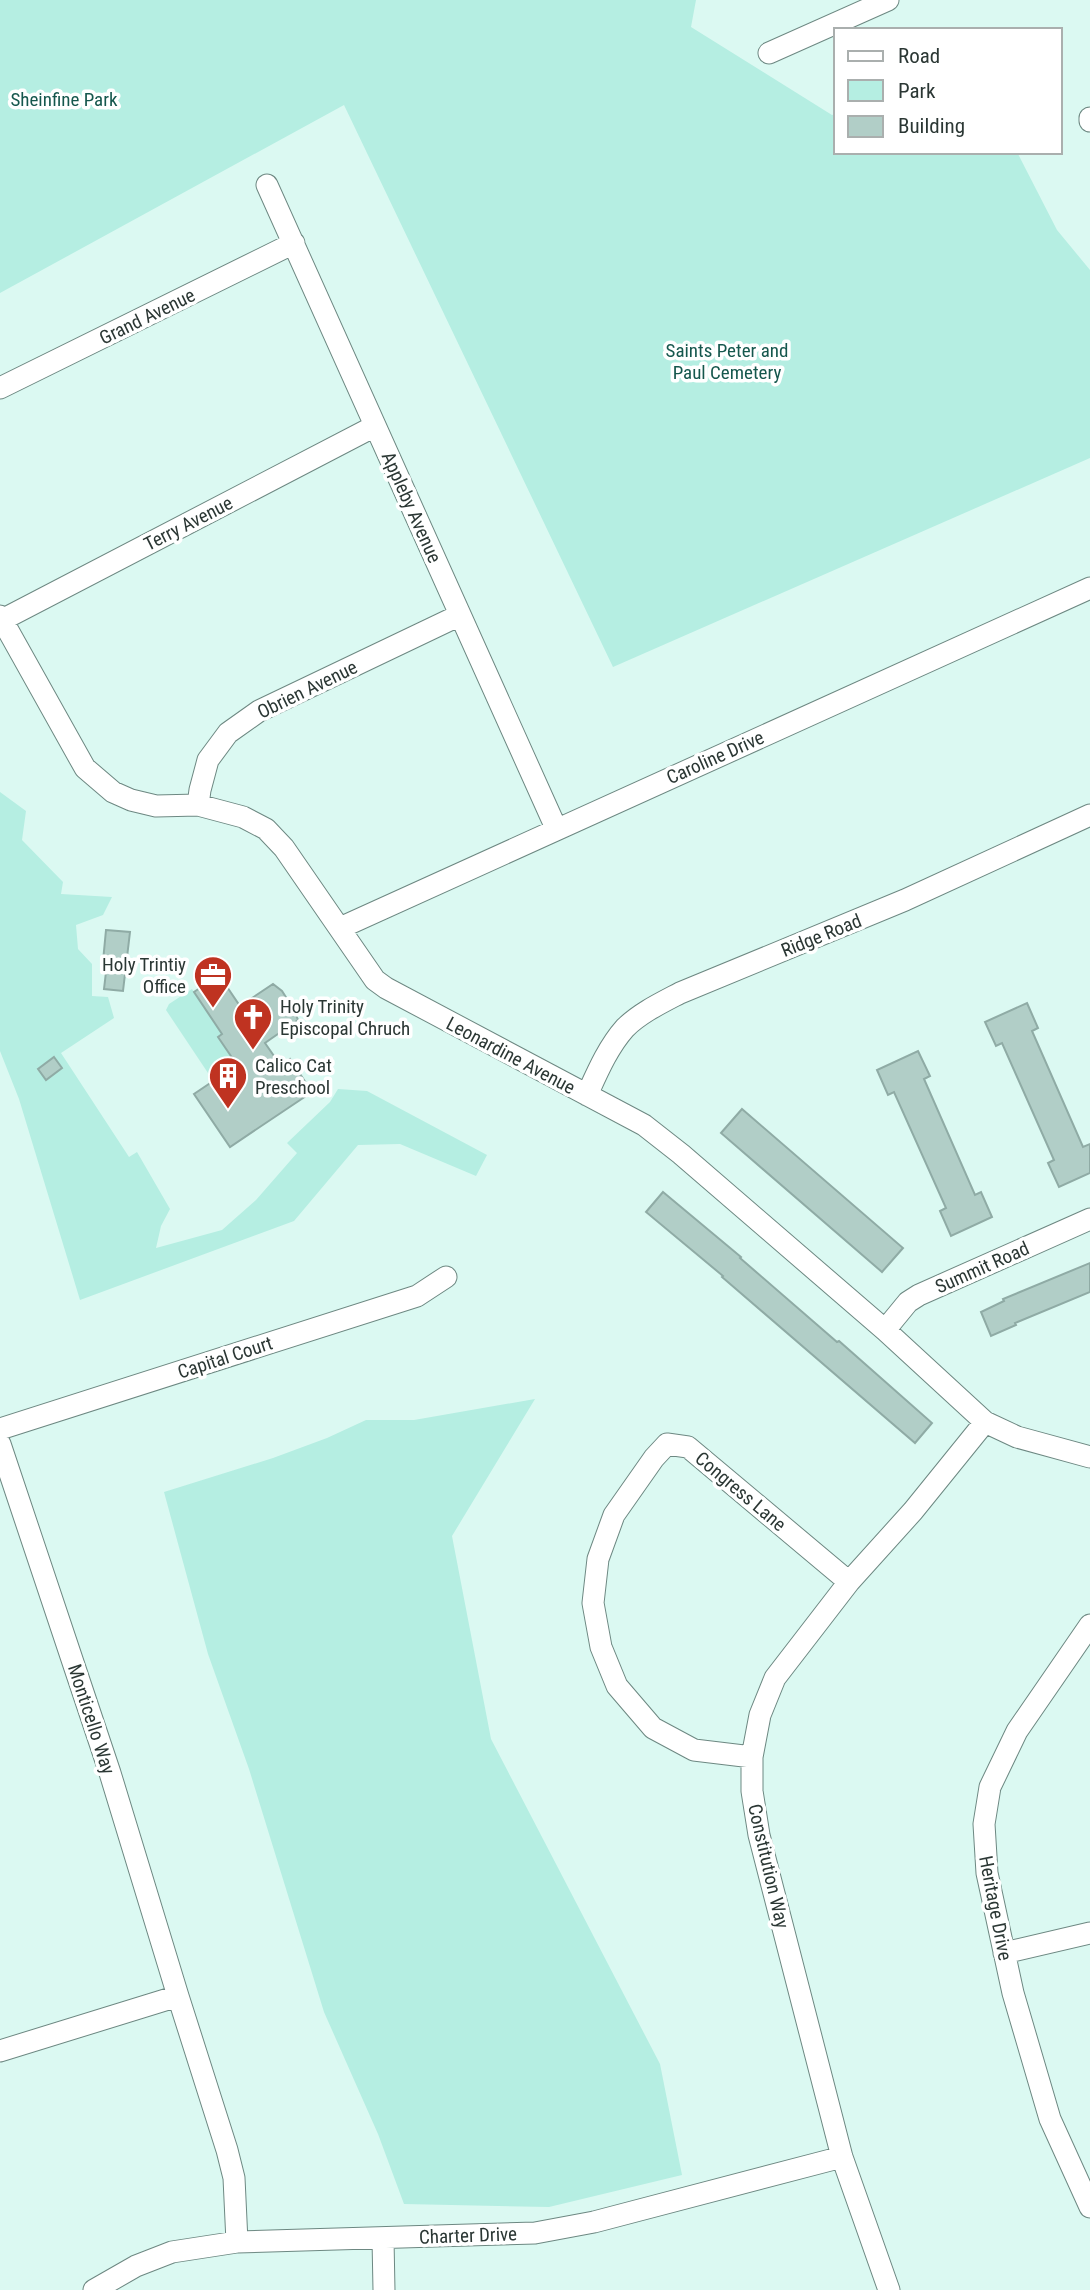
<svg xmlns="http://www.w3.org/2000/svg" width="1090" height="2290" font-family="'Roboto Condensed',sans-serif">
	<rect width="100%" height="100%" fill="#dbf9f2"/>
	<path fill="#b5eee2" d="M 0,0 L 696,0 L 691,27 L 832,115 L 836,114 L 836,152 L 1017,152 L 1057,230 L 1090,270 L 1090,458 L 613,667 L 344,105 L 0,293 Z
		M 0,792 L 26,811 L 22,840 L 63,882 L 61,894 L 112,897 L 103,915 L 76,925 L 78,949 L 92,964 L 92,996 L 108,997 L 114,1018 L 61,1053 L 129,1157 L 137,1152 L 170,1209 L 161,1226 L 156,1248 L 222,1230 L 256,1200 L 297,1153 L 287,1143 L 330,1102 L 338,1089 L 367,1091 L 487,1155 L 476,1176 L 400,1144 L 358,1145 L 294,1221 L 80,1300 L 19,1099 L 0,1051 Z
		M 192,989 L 222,1034 L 218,1038 L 228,1052 L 241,1060 L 212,1079 L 166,1010 L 169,1004 Z
		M 535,1399 L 452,1536 L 491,1739 L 660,2064 L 682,2175 L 549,2207 L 404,2204 L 378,2134 L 324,2012 L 249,1769 L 208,1654 L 164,1492 L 273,1458 L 327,1438 L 366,1420 L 414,1420 Z"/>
	<path fill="#b1cec7" stroke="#8faba5" stroke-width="2" d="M 106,930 L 130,932 L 123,991 L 104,989 L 106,972 L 102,972 Z
		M 219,975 L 240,1006 L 273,984 L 282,991 L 294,1010 L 298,1020 L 265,1043 L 281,1066 L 290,1059 L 312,1092 L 230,1147 L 194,1094 L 237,1065 L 218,1037 L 222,1034 L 194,992 Z
		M 1027,1003 L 1038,1028 L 1032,1031 L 1083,1147 L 1090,1144 L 1090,1173 L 1059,1187 L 1048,1163 L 1054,1160 L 1002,1043 L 996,1046 L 985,1022 Z
		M 918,1051 L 930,1076 L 924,1079 L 975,1195 L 981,1192 L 992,1217 L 951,1236 L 940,1211 L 946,1208 L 894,1092 L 888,1095 L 877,1070 Z
		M 54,1057 L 62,1068 L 46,1080 L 38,1069 Z
		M 742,1109 L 903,1248 L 882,1272 L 721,1133 Z
		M 663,1192 L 741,1257 L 740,1258 L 837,1342 L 839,1341 L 932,1423 L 915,1443 L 722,1277 L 723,1276 L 646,1212 Z
		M 1090,1263 L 1090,1292 L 1015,1323 L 1016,1325 L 991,1336 L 981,1312 L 1004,1301 L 1003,1299 Z"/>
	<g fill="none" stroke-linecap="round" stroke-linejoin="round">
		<g stroke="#6d8882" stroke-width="23">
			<path id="minor" d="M 769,53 L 888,0
				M 1090,118 L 1090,121
				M 267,185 L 556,828
				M 0,388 L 294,243
				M 0,616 L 85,768 L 113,792 L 131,800 L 156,806 L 198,805 L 243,817 L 266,829 L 284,848 L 375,980 L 386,988 L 644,1125 L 681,1154 L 885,1330 L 985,1422 L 1017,1437 L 1090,1457
				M 0,621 L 375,426
				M 198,805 L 200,790 L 208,760 L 228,733 L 259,711 L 460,615
				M 340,928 L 1090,588
				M 587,1095 C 597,1073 608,1047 625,1028 C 640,1013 661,1003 680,993 L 905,900 L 1090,815
				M 885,1330 L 908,1302 L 919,1295 L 1090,1219
				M 0,1429 L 417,1296 L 446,1277
				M 0,1444 L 110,1773 L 178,1996 L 227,2150 L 234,2178 L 237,2242
				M 1090,1625 L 1017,1731 L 990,1787 L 984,1824 L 987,1873 L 1013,1993 L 1050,2119 L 1090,2207
				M 752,1757 L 694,1750 L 653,1728 L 617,1686 L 601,1647 L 593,1603 L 598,1559 L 614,1515 L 654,1458 L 667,1444 L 688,1447 L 849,1582
				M 1004,1953 L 1090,1933
				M 0,2051 L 178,1996
				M 383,2239 L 384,2290
				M 94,2290 L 136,2266 L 172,2252 L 237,2242 L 535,2233 L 594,2222 L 842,2157
				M 889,2290 L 842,2157 L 759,1835 L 752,1791 L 752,1757 L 760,1715 L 775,1678 L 849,1582 L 913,1511 L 985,1422"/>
		</g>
		<use href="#minor" stroke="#fff" stroke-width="21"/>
	</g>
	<defs>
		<g id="office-pin" transform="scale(2.0125)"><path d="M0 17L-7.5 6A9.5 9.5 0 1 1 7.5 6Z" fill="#bf3321" stroke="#fff"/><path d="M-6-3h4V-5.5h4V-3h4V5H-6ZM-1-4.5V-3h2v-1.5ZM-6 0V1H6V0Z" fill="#fff"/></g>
		<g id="church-pin" transform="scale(2.0125)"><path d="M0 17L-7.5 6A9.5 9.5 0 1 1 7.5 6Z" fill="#bf3321" stroke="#fff"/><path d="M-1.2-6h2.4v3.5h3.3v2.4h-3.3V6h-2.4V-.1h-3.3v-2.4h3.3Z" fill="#fff"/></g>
		<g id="building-pin" transform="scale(2.0125)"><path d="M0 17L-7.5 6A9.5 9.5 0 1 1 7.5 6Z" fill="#bf3321" stroke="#fff"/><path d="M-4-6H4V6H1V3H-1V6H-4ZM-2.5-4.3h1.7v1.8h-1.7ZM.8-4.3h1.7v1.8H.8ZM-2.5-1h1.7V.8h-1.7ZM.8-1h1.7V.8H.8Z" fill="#fff"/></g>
	</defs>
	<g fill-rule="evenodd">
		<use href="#office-pin" x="213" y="975"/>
		<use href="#church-pin" x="253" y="1017"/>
		<use href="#building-pin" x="228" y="1076"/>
	</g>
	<g text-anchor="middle" stroke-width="7" stroke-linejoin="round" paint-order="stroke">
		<g font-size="19" fill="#15574d" stroke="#fff">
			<text x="64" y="106">Sheinfine Park</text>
			<text x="727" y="357">Saints Peter and<tspan x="727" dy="22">Paul Cemetery</tspan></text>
		</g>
		<g font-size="19" fill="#2b3734" stroke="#fff">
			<text transform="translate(147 316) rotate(-26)" y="7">Grand Avenue</text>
			<text transform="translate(412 507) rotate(66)" y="7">Appleby Avenue</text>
			<text transform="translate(188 523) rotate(-27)" y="7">Terry Avenue</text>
			<text transform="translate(307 689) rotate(-26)" y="7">Obrien Avenue</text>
			<text transform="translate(715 757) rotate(-24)" y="7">Caroline Drive</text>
			<text transform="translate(821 935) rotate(-22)" y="7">Ridge Road</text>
			<text transform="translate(511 1055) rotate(28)" y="7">Leonardine Avenue</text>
			<text transform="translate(982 1267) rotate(-24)" y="7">Summit Road</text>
			<text transform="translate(225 1357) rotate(-18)" y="7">Capital Court</text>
			<text transform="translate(741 1491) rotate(40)" y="7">Congress Lane</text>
			<text transform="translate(92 1719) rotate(72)" y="7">Monticello Way</text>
			<text transform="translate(769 1866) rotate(77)" y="7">Constitution Way</text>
			<text transform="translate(996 1908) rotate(79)" y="7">Heritage Drive</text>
			<text transform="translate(468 2235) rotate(-2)" y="7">Charter Drive</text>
		</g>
		<g font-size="19" fill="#2b3734" stroke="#fff" text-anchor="start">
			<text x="186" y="971" text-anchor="end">Holy Trintiy<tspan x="186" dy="22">Office</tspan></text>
			<text x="280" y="1013">Holy Trinity<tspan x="280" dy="22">Episcopal Chruch</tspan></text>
			<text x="255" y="1072">Calico Cat<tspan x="255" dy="22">Preschool</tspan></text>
		</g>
	</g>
	<rect x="834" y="28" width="228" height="126" fill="#ffffff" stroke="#aaafae" stroke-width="2"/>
	<rect x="848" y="51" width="35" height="10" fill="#ffffff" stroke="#aaafae" stroke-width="2"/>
	<text x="898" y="63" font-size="21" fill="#2b3734">Road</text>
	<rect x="848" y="80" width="35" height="21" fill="#b5eee2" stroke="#aaafae" stroke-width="2"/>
	<text x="898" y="98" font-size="21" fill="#2b3734">Park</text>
	<rect x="848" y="116" width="35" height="21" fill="#b1cec7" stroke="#aaafae" stroke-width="2"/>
	<text x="898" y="133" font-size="21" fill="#2b3734">Building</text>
</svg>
